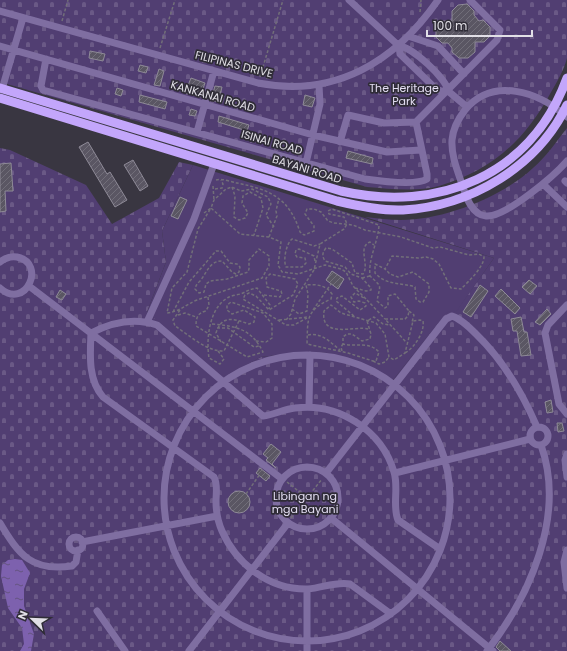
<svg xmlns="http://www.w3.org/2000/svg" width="567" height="651" font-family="Poppins,sans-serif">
	<defs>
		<pattern id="cemetery-stones" width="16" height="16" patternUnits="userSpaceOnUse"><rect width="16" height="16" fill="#513e72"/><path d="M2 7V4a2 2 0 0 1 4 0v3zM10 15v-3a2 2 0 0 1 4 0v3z" fill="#6a5986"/></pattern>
		<pattern id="water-ripples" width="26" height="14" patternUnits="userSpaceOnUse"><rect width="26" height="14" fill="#7d61ae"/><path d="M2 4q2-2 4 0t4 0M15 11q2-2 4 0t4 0" fill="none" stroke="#63547f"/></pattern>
		<pattern id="building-hatch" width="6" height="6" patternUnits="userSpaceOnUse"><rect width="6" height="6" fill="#5a5663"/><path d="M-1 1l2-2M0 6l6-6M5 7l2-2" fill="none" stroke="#716e79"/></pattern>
	</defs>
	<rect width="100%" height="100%" fill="#393641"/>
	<path fill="url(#cemetery-stones)" d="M 0,0 L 567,0 C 567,17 567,41 567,58 C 564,70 557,82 550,94 C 525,140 491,171 439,186 C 417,192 390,189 367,187 L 0,82 Z
		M 567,128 L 567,651 L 0,651 L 0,148 L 10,150 L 86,185 L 112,224 L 159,198 L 179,162 L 193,165 L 162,231 L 166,262 L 147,312 L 226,375 L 261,357 L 304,352 L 327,353 L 358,362 L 393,380 L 448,310 L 456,311 L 494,258 L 365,217 C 377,218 389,220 401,220 C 444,220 502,197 533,168 C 546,157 556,142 567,128 Z"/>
	<path fill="#513e72" d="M 193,165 L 494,258 L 456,312 L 448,311 L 393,380 L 358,362 L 327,353 L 304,352 L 261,357 L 226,376 L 216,372 L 147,312 L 166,262 L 162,231 Z"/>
	<path fill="url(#water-ripples)" d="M 15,559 L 22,560 L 30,573 L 24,589 L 24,606 L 34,634 L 31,651 L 20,651 L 24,644 L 22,628 L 8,608 L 1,576 L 2,565 L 8,560 Z"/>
	<path fill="url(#building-hatch)" stroke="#8e8a97" d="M 467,4 L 474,11 L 474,15 L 479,21 L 483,20 L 490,27 L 490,36 L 484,42 L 475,42 L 475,52 L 468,58 L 459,58 L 452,52 L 452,48 L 448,43 L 442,43 L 436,37 L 436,28 L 443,21 L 452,21 L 452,11 L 458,5 Z
		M 90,51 L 105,54 L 103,61 L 89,58 Z
		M 140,65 L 148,67 L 146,73 L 138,71 Z
		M 159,69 L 164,71 L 160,86 L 154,85 Z
		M 191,78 L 205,83 L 200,97 L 185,93 Z
		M 215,86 L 222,87 L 220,95 L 224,96 L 222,103 L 211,100 Z
		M 117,88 L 123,90 L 121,96 L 115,94 Z
		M 140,95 L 167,102 L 165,109 L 139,102 Z
		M 305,95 L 315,98 L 312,107 L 303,105 Z
		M 191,109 L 197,111 L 195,116 L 189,115 Z
		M 219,116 L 249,125 L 247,131 L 218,122 Z
		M 88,142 L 107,174 L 110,172 L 127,200 L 115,207 L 79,147 Z
		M 348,151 L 373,158 L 372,164 L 346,158 Z
		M 133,160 L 148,186 L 140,191 L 124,165 Z
		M 11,163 L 13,191 L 5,191 L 6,211 L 0,212 L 0,164 Z
		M 180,197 L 187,200 L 178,219 L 171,216 Z
		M 332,271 L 344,279 L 338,289 L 326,280 Z
		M 529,280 L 537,286 L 530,294 L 522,287 Z
		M 480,285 L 488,291 L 471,317 L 463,312 Z
		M 501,289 L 520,308 L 515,314 L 495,296 Z
		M 60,290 L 66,294 L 62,300 L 56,297 Z
		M 547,309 L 551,314 L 540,325 L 535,322 Z
		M 521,317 L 524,332 L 527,332 L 531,355 L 521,356 L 517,331 L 513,331 L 511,319 Z
		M 551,400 L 553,412 L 547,413 L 545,402 Z
		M 557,423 L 562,423 L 564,431 L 558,432 Z
		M 271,444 L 281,452 L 272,464 L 276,468 L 266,460 L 268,458 L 263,454 Z
		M 260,468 L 270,476 L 266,481 L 256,473 Z
		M228 502a11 11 0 1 1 22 0a11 11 0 1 1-22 0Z
		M 500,641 L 511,651 L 500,651 L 496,647 Z"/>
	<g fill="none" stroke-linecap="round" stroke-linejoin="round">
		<path stroke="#726f79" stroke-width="1.5" stroke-dasharray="3 2" stroke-linecap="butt" d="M 420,12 L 421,0
			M 62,21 L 68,0
			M 160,48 L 175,0
			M 260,77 L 283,0
			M 216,180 C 222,178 231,182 237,183 C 271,190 289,198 300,232 L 304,235 L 314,231 L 314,226 L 305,214 L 307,209 L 314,209 L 321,212 L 328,221 L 334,223 L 353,225 L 365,230 L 401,237 L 433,248 L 440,247 L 469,255 L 479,254 L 484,257 C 484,267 468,282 461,289 L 451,288 L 439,264 L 433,259 L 426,257 L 418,258 L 392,256 L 385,269 L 375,264 L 375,273 C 387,286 400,282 415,287 L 416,299 L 420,302 L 423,302 L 429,292 L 429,284 L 413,272 L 398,277 L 390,274 L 385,269
			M 213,186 L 214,200
			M 232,187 L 235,196 L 234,217 L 239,220 L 245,218 L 248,213 L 242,203 L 243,196 L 250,192 L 261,198 L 263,208 L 254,235
			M 215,189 L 222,188 L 223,184 L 221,180
			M 204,213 L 211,208 L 214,200 L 226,189 L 232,187 L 241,191 L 252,189 L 268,197 L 271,204 L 266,215 L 274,227
			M 269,237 L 277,216 L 276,211 L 279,198
			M 315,261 L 314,256 L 299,249 L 296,250 L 295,254 L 297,257 L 305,258 L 306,263 L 302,267 L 286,267 C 283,260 286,244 292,239 L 314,246 L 320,244
			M 362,278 L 370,276
			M 355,288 L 366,291 L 371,290 L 371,288 L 362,278 L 351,274 L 345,267 L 325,261 C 322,256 322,253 326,248 L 332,249 L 352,263 L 355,273 L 363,274 C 370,265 357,247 370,242 L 374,245
			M 264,295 L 280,297 L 282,294 L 281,291 L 267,287 L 266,278 L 270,274 L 295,279 L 298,284 L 293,295 L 269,310 L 256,296 L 249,293 L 245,295 L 243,299 L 286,325 L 294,325 L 307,318
			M 208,297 L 209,305 L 206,311 C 198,313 196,317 196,326 L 247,357 L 263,352 C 251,328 235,326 211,324
			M 367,300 L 385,319
			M 292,309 L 299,314 L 307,311 L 308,294 L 306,285 C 316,284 326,285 332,294 L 331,299 C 305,311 308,319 307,344 L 348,353 L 373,361 L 376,361 L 379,352 C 369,341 355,347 343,344 L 343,337 L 347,334 L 352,334 L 362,341 L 370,339 L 371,334 L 367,321 L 374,317 L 383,324 L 390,325
			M 180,310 L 173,320 L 175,326 C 189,335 207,352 224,351 L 239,321
			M 313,310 L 331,284
			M 409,311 L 414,315 L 412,322
			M 173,312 L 189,282 L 216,251 L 221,251 L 230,263 L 237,264 L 240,267 L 239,272 L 236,274 L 232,272 L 222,261 C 209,261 207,273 200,281 C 197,284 196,285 195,289 L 199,293 L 204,292 L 206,284 L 210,281 L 227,279 L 248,272 L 249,269 L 249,260 L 259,249 L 269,256 L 269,266 L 262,278 L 197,300 C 185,305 181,311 167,313 L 172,288 L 187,272 L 198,229 L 211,208 L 240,234 L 269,237 L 281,242 L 278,265 L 282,272 L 298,274 L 325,265 L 341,269 L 346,272 L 353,286 L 367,300
			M 178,315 L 185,313 L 196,317
			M 354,316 L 336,301 L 337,298 L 342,296 L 360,310 L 366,306 L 365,303 L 359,301 L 354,302 L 351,297 L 355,293 L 364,298
			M 279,320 L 308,317
			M 286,320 L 291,314 L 295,299 L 314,270 L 320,244 L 344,229 L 347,224 L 344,217 L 329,214 L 328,211 L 332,209 L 379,225 C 378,243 368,258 370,276 C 383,288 380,284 377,301 L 385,308 L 388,306 L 388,296 L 395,294 L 409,311 L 408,316 L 405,319 L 385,319 L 406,342
			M 217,328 L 228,328 L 254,347 L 259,346
			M 368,329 C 357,325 320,340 324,311 L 331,305 L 341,313 L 376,323 L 385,334 L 389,357 L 394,360 L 405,353 L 413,321 L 420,320 L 423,321 C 425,332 414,348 405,353
			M 308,335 C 321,332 330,342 340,350
			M 221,342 L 216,333 C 222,314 234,319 249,324 L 254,322 L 255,317 L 244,310 L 232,314 L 227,310 L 227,305 L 231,302 L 263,313 L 272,324 L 272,338 L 266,342 L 255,341
			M 218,351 L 224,359 L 220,364 L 209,358 C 206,339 209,307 229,297 C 233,295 239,295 243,293 C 249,290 251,289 257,288 L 270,305 L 269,309
			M 342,351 L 341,347 L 343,344
			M 373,361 L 379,364 L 385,362 L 389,357
			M 287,482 L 307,498
			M 246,494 L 260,474
			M 291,518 L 322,479"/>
		<path stroke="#7f6ea1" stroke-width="7" d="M 349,0 L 399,46 C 411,46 447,79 448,91
			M 0,11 L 258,83 C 335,98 395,62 438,0
			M 408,36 L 438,46 L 464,74
			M 0,46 L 313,135 L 387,152 L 421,150
			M 399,46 L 400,54 L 436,89 L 441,91 L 448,91 L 467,107
			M 46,59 L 41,86 L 43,90 L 365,179 C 379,181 416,186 427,179 L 427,174 L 416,122
			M 2,89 L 23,18
			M 567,117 C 539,92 493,76 465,110 C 458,119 453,128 452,140 C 451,156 458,172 463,187 C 466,197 472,215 486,216 C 505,218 555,175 567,161
			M 416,122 L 497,40 L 500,30 L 470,0
			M 197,132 L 214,71
			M 340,142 L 348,115 L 384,123 L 416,122
			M 306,163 L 320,104 L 319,85
			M 565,181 L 567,183
			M 543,184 L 567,207
			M 0,262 C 5,258 11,256 17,257 C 47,263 26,311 0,288
			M 29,286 L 282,479
			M 567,305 L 548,325 L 545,333 L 559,404 L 567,414
			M 147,322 L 194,219 L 214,164
			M164 498a143 143 0 1 1 286 0a143 143 0 1 1-286 0Z
			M 309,407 L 310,355
			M530 436a9 9 0 1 1 18 0a9 9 0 1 1-18 0Z
			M 567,454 L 565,460 L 567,477
			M276 498a31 31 0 1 1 62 0a31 31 0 1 1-62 0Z
			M 326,473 L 446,319 L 452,316 C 461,319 469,327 476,334 C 504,361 522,392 537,427
			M 395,473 L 530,439
			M 331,518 L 493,651
			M 0,523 C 19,555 32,572 72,566 L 76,562 L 78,550
			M69 544a7 7 0 1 1 14 0a7 7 0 1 1-14 0Z
			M 82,542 L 217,516
			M 567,550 L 564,562 L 567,588
			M 97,611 L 125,651
			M 391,614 L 350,584 C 337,581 322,588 308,589 C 270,590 237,565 222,531 C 218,522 216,511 216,501 C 216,493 218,485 214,477 L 103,397 C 88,380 90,355 91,333 C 112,322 134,317 157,325 L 263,416 C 274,415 284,409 295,408 C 339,402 382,431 394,472 C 399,488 392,506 398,520 L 440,549
			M 189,651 L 288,523
			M 307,651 L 307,589
			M 487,651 C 530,596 566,515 541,445"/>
		<path stroke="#c3a6fb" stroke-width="9" d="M 0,88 L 341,191 C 438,213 531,176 567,78
			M 0,98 L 337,201 C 358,206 381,211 403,210 C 471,206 537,167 567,105"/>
	</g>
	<g text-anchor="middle" stroke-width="3.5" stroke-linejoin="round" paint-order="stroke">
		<g font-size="11" fill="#e1dfe6" stroke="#2f2c37">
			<text transform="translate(234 64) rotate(14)" y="4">FILIPINAS DRIVE</text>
			<text transform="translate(213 96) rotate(16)" y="4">KANKANAI ROAD</text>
			<text transform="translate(272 142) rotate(16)" y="4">ISINAI ROAD</text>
			<text transform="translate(307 169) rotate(17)" y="4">BAYANI ROAD</text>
		</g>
		<g font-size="11" fill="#e4def3" stroke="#2f2c37">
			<text x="404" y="92">The Heritage<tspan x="404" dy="13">Park</tspan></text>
			<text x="305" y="500">Libingan ng<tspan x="305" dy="13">mga Bayani</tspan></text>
		</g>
	</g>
	<g transform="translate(32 619) rotate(293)" stroke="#2f2c37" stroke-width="3" paint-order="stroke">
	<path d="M0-3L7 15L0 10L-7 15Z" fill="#e1dfe6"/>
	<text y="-6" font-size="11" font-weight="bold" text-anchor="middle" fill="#e1dfe6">N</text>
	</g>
	<path d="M427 30v6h105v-6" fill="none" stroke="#e1dfe6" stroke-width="2"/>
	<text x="433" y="30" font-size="12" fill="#e1dfe6" stroke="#2f2c37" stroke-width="3" paint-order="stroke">100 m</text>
</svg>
